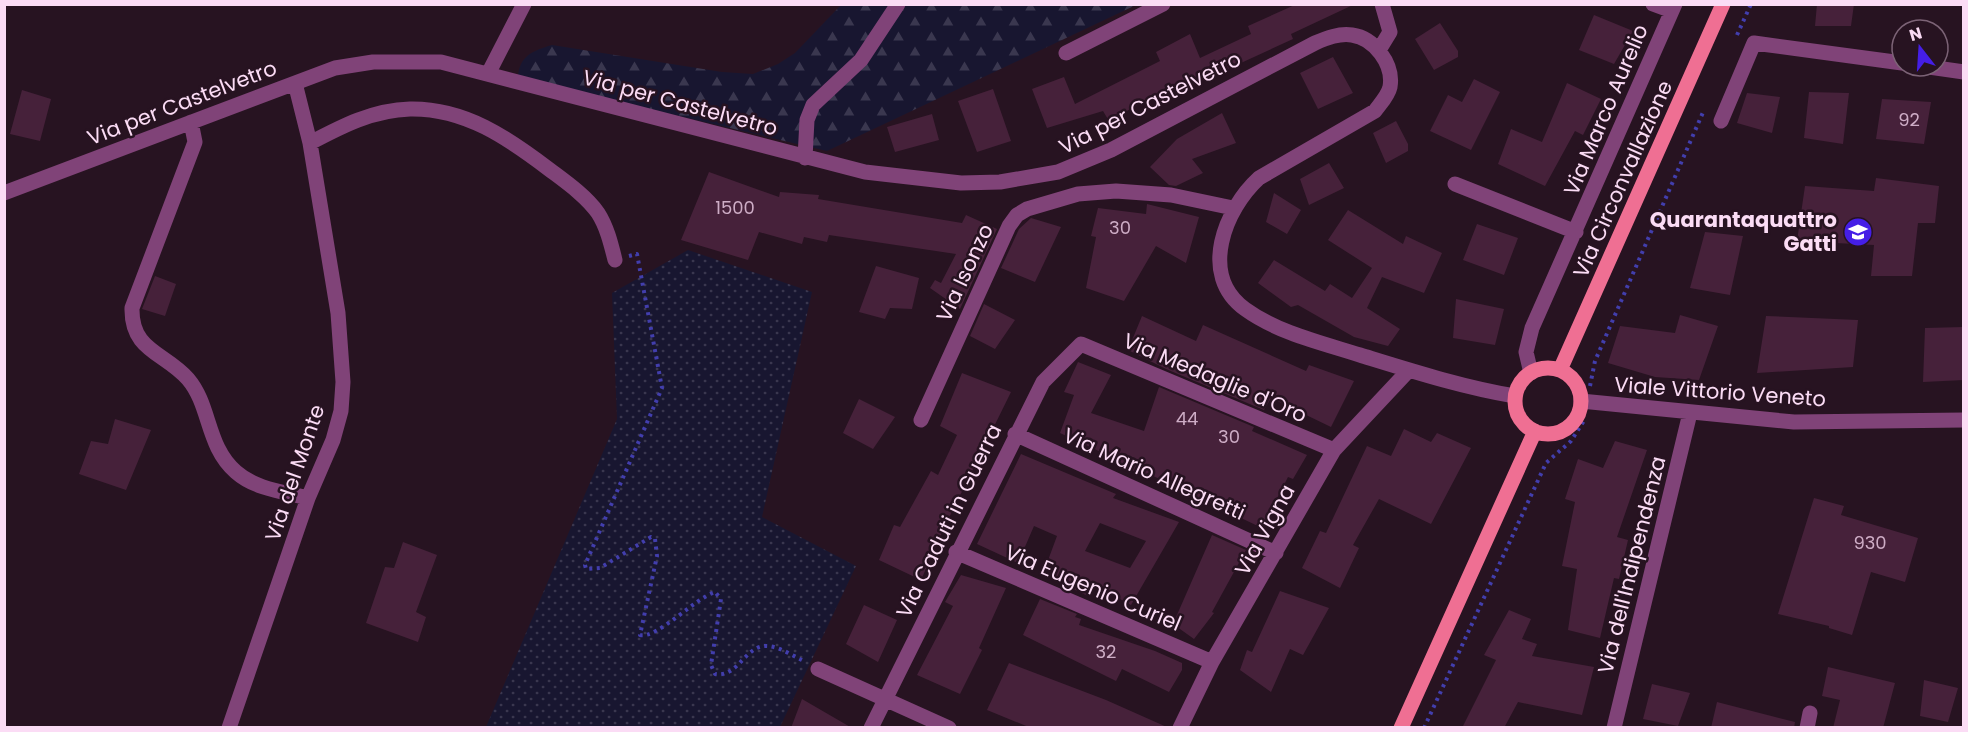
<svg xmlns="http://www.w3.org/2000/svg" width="1968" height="732" font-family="Poppins,sans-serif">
	<defs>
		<pattern id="forest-firs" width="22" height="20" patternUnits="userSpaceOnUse" patternTransform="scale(1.5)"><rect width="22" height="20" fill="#181630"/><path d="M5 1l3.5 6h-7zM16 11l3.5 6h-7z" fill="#3a374f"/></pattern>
		<pattern id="park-dots" width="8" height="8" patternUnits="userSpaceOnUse" patternTransform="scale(1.5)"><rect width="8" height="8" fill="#181630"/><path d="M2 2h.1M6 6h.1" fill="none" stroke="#3a374f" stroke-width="1.8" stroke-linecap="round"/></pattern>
	</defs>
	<rect width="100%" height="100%" fill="#271321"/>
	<path fill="url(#forest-firs)" d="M 841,5 L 1136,5 L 827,151 L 518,78 C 519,56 532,51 552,45 L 722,72 L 753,74 L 778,64 L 795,53 Z"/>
	<path fill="url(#park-dots)" d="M 688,250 L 812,292 L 762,517 L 856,566 L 780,727 L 486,727 L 617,419 L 612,293 Z"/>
	<path fill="#46213a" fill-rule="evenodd" d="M 1297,4 L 1355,4 L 1291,34 L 1293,39 L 1219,73 L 1217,67 L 1172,88 L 1171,86 L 1109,121 L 1103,111 L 1047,128 L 1032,89 L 1064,77 L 1075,104 L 1160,61 L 1156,52 L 1190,34 L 1200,58 L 1251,34 L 1248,26 Z
		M 1817,4 L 1854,4 L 1851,26 L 1815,26 Z
		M 1594,15 L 1633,31 L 1614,64 L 1579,50 Z
		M 1440,23 L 1458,51 L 1458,57 L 1434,70 L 1415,39 Z
		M 1333,57 L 1353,93 L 1318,109 L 1300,73 Z
		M 1474,79 L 1500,92 L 1471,150 L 1430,131 L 1448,95 L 1462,102 Z
		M 1567,83 L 1601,99 L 1583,135 L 1575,131 L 1545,186 L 1498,164 L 1511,129 L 1542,142 Z
		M 993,89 L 1011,141 L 977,152 L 958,101 Z
		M 22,90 L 51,99 L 40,141 L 10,134 Z
		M 1809,92 L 1849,93 L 1843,144 L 1804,138 Z
		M 1747,93 L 1780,97 L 1772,133 L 1737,123 Z
		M 1882,99 L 1931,102 L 1924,144 L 1876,139 Z
		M 1222,113 L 1236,143 L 1192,159 L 1203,173 L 1176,186 L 1169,185 L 1150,167 L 1177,139 Z
		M 932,114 L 939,140 L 895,152 L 887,127 Z
		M 1396,121 L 1408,144 L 1408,151 L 1386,163 L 1373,133 Z
		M 1329,163 L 1344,188 L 1309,205 L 1300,179 Z
		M 709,172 L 779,197 L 780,192 L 819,195 L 818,199 L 962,223 L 966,215 L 997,229 L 960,309 L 930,288 L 935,280 L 941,283 L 956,254 L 829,235 L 827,242 L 804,237 L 802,244 L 759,232 L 748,260 L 681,240 Z
		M 1876,178 L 1939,186 L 1935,223 L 1918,223 L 1912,276 L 1871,276 L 1874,245 L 1797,241 L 1805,186 L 1874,191 Z
		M 1274,193 L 1301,210 L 1287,234 L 1266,222 Z
		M 1147,204 L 1199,217 L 1186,263 L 1156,246 L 1124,301 L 1086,288 L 1096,237 L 1091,236 L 1098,208 L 1146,214 Z
		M 1348,210 L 1403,244 L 1406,236 L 1442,253 L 1424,293 L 1382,277 L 1367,308 L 1400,329 L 1388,346 L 1354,337 L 1298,305 L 1291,307 L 1258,283 L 1274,260 L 1325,291 L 1330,284 L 1352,298 L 1372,268 L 1328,240 Z
		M 1031,218 L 1061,227 L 1035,282 L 1001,268 L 1019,229 Z
		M 1477,224 L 1518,238 L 1504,275 L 1463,260 Z
		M 1705,232 L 1743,236 L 1730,295 L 1690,288 Z
		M 876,266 L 919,278 L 912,309 L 890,308 L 885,319 L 859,312 Z
		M 155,276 L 176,284 L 165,316 L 142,309 Z
		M 1456,299 L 1504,309 L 1495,345 L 1453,338 Z
		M 984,304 L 1015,320 L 995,349 L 970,336 Z
		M 1680,315 L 1718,326 L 1699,380 L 1655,377 L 1608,363 L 1620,326 L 1675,333 Z
		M 1142,316 L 1196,341 L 1203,325 L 1306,371 L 1309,365 L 1354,381 L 1331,427 L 1271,398 L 1264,410 L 1166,369 L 1128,350 Z
		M 1766,316 L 1858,320 L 1853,367 L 1757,373 Z
		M 1964,327 L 1964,380 L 1923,382 L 1925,328 Z
		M 1078,362 L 1111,375 L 1091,413 L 1144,431 L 1159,387 L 1254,427 L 1252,431 L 1307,455 L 1293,479 L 1288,477 L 1262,528 L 1147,473 L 1145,476 L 1116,463 L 1118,460 L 1060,433 L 1074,395 L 1064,392 Z
		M 962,373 L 1011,392 L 944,528 L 921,580 L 879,560 L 894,525 L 900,527 L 931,471 L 938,475 L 957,435 L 940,426 Z
		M 859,399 L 895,417 L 873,449 L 843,433 Z
		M 115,419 L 151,430 L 126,490 L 79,474 L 91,441 L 108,444 Z
		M 1404,429 L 1431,442 L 1437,433 L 1471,448 L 1431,524 L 1379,499 L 1353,545 L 1359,548 L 1340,588 L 1302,568 L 1320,531 L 1326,533 L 1367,446 L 1391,456 Z
		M 1615,441 L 1647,450 L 1617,537 L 1628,540 L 1619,579 L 1614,578 L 1600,638 L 1568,630 L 1577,569 L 1562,566 L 1575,502 L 1565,499 L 1578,459 L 1603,468 Z
		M 1021,454 L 1116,494 L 1113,498 L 1179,522 L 1131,605 L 1095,585 L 1088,596 L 1050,578 L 1055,567 L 1047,563 L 1057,536 L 1034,526 L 1018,563 L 977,544 ZM 1100,523 L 1146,541 L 1130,568 L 1085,551 Z
		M 1814,498 L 1844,506 L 1841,515 L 1918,538 L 1905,582 L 1871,572 L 1852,635 L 1829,628 L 1829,626 L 1778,614 Z
		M 1212,535 L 1246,550 L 1212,612 L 1214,613 L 1194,639 L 1173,624 Z
		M 403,542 L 437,555 L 416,612 L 426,617 L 418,642 L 366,623 L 385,567 L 394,568 Z
		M 961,575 L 1006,588 L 979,648 L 982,650 L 960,694 L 917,675 L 953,606 L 945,602 Z
		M 1280,591 L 1329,608 L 1303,655 L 1290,649 L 1271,692 L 1240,670 L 1247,650 L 1252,652 Z
		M 1040,599 L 1077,614 L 1075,617 L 1081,619 L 1079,625 L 1155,651 L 1182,663 L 1182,670 L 1169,692 L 1122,669 L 1116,681 L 1023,635 Z
		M 864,605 L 897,620 L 878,662 L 846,644 Z
		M 1509,610 L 1531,619 L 1522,639 L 1537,644 L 1532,656 L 1594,667 L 1582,715 L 1518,702 L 1504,728 L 1462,728 L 1496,660 L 1484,655 Z
		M 1009,663 L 1106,700 L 1169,728 L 1031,728 L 987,710 Z
		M 1828,667 L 1895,683 L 1883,728 L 1833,728 L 1840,700 L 1822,696 Z
		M 1924,680 L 1958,688 L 1948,722 L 1920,716 Z
		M 1652,684 L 1690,693 L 1678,726 L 1643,719 Z
		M 802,699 L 852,728 L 791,728 Z
		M 1717,702 L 1795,722 L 1794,728 L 1711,728 Z"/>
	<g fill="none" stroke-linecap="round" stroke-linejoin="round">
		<path stroke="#423ead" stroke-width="4" stroke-dasharray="3 4.5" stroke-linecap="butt" d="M 1737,35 L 1751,4
			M 629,256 L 637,254 L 662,388 L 585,565 L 586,569 L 600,568 L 651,537 L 655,539 L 657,556 L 640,635 C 657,639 694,599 715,592 L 721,599 L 711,665 L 715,674 C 739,678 745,644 768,646 C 780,647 793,656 804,661
			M 1590,386 L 1595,361 L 1704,110
			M 1424,728 L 1546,463 L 1571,441 L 1585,419"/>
		<path stroke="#804378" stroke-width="15" d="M 1653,4 L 1672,11
			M 1379,50 L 1390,32 L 1382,4
			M 1066,53 L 1163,4
			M 1922,66 L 1964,72
			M 488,74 L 524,4
			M 1721,121 L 1754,43 L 1902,63
			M 191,122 L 195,142 L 132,308 C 131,351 164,352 188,379 C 211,406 206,446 236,472 C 255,489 284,492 308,498
			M 310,143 C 342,126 373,110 410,109 C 465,108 508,138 550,170 C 566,182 586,196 598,213 C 607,227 611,244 615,260
			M 805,158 L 807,120 L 813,105 L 861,60 L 898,4
			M 1455,184 L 1576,232
			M 4,193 L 335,68 L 373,62 L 441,62 L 865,172 L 961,183 L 1000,182 L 1058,172 L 1111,150 L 1315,43 C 1327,38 1339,33 1352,35 C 1374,38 1394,64 1390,87 C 1388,96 1380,104 1375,111 L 1259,178 C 1225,209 1198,275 1245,309 C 1278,333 1322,343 1360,355 C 1412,371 1462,387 1515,396
			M 1531,373 L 1526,352 L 1532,328 L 1675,4
			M 1581,401 L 1794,422 L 1964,420
			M 921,420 L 1009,226 L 1017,215 L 1027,209 L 1078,194 L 1116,191 L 1171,195 L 1233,208
			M 1015,434 L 1276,553
			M 956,552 L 1212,662
			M 818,669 L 949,728
			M 229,728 L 308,498 L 333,440 L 341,411 L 343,382 L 338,313 L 310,143 L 295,83
			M 871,728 L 1043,382 L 1081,344 L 1334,450
			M 1180,728 L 1212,662 L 1334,450 L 1409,370
			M 1614,728 L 1690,413
			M 1807,728 L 1810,713"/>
		<path stroke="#ef6f93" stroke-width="15" d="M1515 401a33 33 0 1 1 66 0a33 33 0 1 1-66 0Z
			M 1560,370 L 1723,4
			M 1401,728 L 1535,431"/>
	</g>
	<defs>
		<g id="school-disc" transform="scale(1.5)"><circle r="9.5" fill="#451ee6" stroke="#271321"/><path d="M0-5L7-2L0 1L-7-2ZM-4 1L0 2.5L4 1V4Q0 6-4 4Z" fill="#fff"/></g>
	</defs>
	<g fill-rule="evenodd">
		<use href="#school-disc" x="1858" y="232"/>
	</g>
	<g text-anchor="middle" stroke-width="5" stroke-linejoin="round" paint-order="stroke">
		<g font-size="18" fill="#ceadc6">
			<text x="1909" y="126">92</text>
			<text x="735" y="214">1500</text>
			<text x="1120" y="234">30</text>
			<text x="1187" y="425">44</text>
			<text x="1229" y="443">30</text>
			<text x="1870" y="549">930</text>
			<text x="1106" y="658">32</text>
		</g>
		<g font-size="21" fill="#fbdcf5" stroke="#271321">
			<text transform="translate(182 103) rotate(-21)" y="7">Via per Castelvetro</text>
			<text transform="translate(680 103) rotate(15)" y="7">Via per Castelvetro</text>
			<text transform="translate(1150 103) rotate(-27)" y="7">Via per Castelvetro</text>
			<text transform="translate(1606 110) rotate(-67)" y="7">Via Marco Aurelio</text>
			<text transform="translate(1623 179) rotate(-66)" y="7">Via Circonvallazione</text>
			<text transform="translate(965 273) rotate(-65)" y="7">Via Isonzo</text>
			<text transform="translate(1215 378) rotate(23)" y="7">Via Medaglie d'Oro</text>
			<text transform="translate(1720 392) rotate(4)" y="7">Viale Vittorio Veneto</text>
			<text transform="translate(295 473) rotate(-71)" y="7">Via del Monte</text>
			<text transform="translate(1154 474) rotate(24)" y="7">Via Mario Allegretti</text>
			<text transform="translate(949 521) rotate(-64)" y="7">Via Caduti in Guerra</text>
			<text transform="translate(1265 530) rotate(-61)" y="7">Via Vigna</text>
			<text transform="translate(1632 565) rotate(-76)" y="7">Via dell'Indipendenza</text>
			<text transform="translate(1093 588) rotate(23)" y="7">Via Eugenio Curiel</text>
		</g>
		<g font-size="21" font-weight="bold" fill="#fbdcf5" stroke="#271321" text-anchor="end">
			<text x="1837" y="227">Quarantaquattro<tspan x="1837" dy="24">Gatti</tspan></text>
		</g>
	</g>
	<rect width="1968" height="732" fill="none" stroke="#fbdcf5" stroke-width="12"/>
	<g transform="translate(1920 48) rotate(343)"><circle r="28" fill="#271321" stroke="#7c6376" stroke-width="1.5"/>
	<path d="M0-4.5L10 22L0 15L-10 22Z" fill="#451ee6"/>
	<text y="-9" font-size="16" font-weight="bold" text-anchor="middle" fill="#fbdcf5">N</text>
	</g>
</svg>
